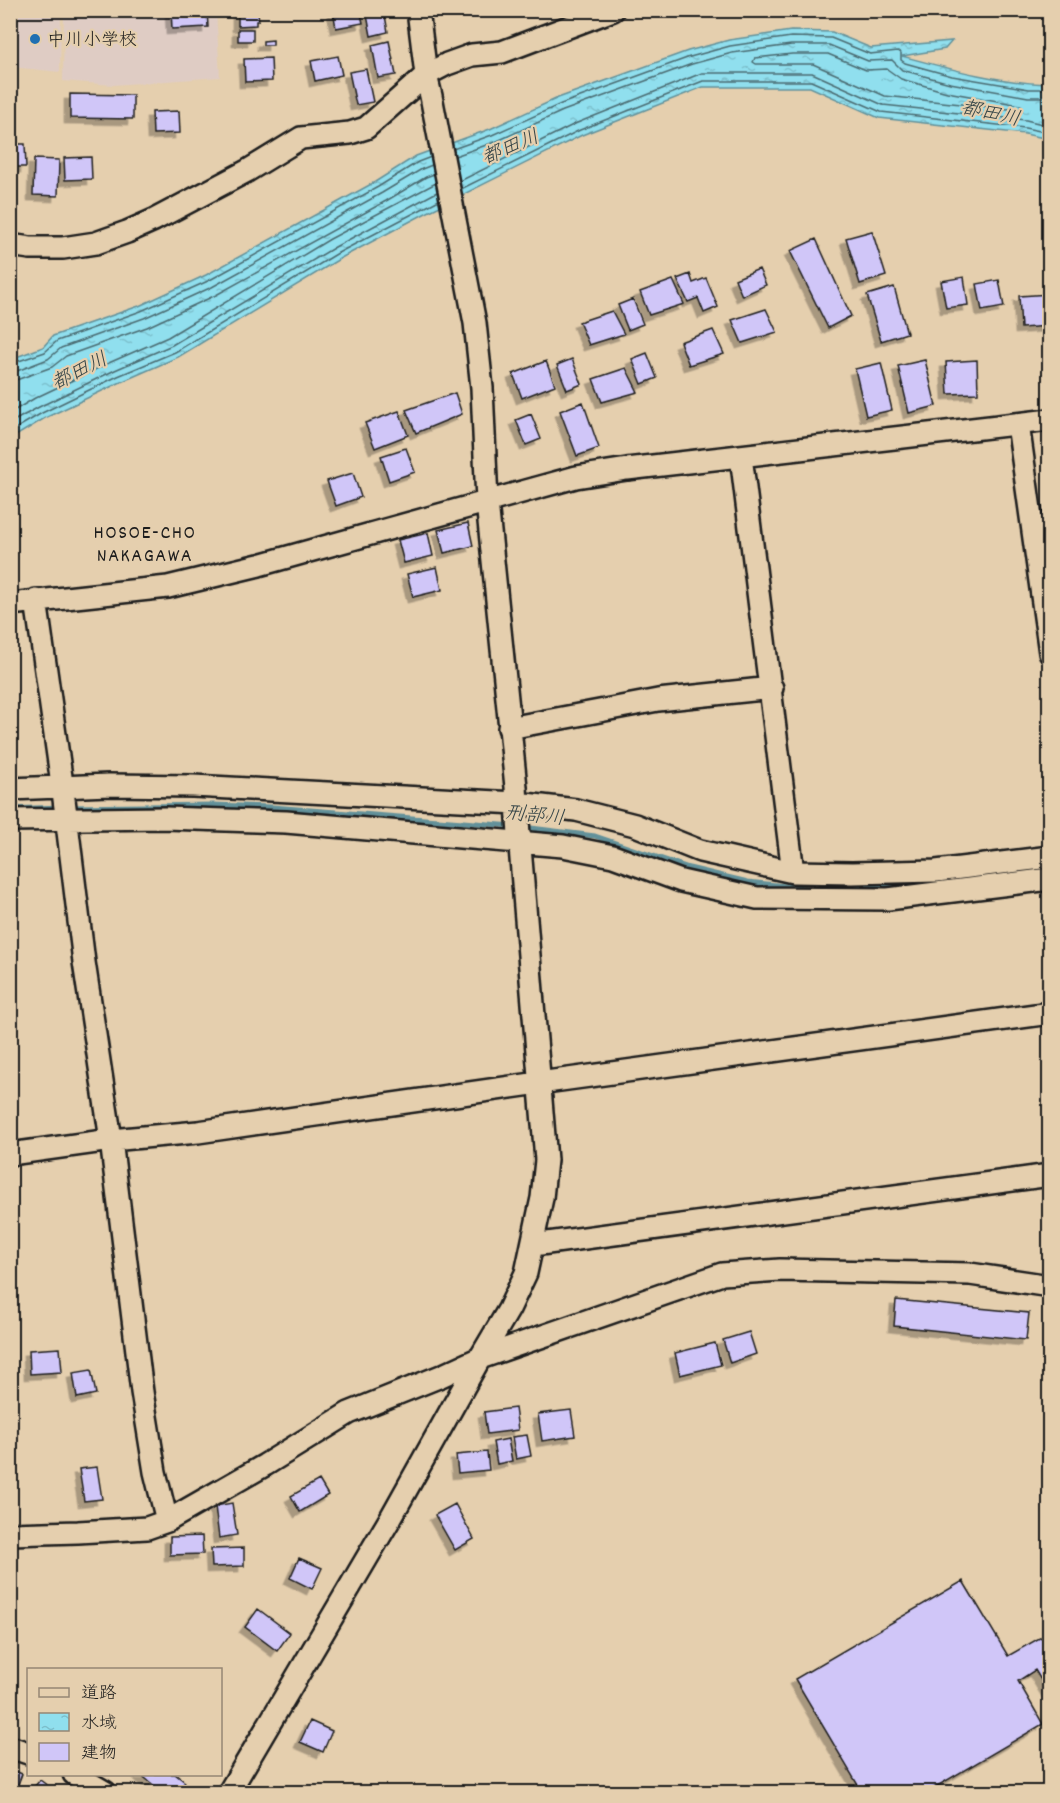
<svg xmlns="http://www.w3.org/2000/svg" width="1060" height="1803" font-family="Dekko,'Klee One',sans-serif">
	<defs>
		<pattern id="water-ripples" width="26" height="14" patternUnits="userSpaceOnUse" patternTransform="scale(1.5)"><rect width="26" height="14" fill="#90dfee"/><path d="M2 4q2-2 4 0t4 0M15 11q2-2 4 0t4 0" fill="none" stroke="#7cbfcc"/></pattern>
		<filter id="shadow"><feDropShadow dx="-5.5" dy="5.5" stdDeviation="0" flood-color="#0004"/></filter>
	</defs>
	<rect width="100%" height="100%" fill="#e5cfae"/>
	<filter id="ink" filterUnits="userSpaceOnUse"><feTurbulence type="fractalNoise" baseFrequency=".0167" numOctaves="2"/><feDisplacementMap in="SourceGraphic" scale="12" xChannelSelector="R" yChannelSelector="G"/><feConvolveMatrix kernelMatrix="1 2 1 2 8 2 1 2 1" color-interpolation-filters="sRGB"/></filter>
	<g filter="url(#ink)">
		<path fill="#dfccc4" d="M 10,11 L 61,11 L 60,72 L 11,67 Z
			M 64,11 L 216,11 L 220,77 L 113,85 L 63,81 Z"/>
		<path fill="url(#water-ripples)" stroke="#62919a" stroke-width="1.5" d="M 791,31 L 832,32 L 871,48 L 952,41 L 945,49 L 902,56 C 950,69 1000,83 1049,84 L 1049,139 L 1025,134 L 879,118 L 810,87 L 703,87 L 582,135 L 426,213 L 341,258 L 178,357 L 121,382 L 45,418 L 11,439 L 11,359 L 43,347 L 53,336 L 139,306 L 206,275 L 375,182 L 416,156 L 490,129 L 558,98 L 688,51 L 729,40 Z"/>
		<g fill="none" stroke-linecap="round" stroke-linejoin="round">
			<path stroke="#4a6a70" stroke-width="1.5" d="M 792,54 L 828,54 L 866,70 L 887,69 L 901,79 L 947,92 L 1020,105 L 1022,108 L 1018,110 L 885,96 L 813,64 L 756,64 L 753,62 L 755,58 Z
				M 453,149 L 492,135 L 561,104 L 690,57 L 730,46 L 791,37 L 831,38 L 870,54 L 898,51 L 901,53 L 901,60 L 905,63 L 952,76 L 1029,89 L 1050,89
				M 455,156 L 495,142 L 563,111 L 692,64 L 732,53 L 791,45 L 829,45 L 868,61 L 892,60 L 902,70 L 950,83 L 1028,97 L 1050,97
				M 460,181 L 577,123 L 702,73 L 812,73 L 883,105 L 1026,120 L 1050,126
				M 461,189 L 580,130 L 703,81 L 811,81 L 881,112 L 1025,128 L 1050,133
				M 10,364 L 45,352 L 57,341 L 141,311 L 208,281 L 378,187 L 418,162 L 431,157
				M 10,372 L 17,371 L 48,359 L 61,348 L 144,318 L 212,287 L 382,193 L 422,169 L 432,165
				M 10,381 L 19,379 L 52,367 L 66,356 L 147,327 L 216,295 L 386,201 L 426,177 L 434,174
				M 10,413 L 35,398 L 111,362 L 168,337 L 330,239 L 436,183
				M 10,423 L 39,407 L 115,370 L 172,345 L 335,247 L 437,192
				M 10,432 L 42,413 L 118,376 L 175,352 L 338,253 L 439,200"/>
			<path stroke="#62919a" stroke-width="5" d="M 71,807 L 213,805 L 272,807 L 514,826
				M 10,809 L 62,807
				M 523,827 L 595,836 L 689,868 L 748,882 L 814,889 L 923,882"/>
		</g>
		<path fill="#d0c6f8" stroke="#1c1c1c" stroke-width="1.5" filter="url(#shadow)" d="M 171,10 L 207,10 L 208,27 L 172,29 Z
			M 238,10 L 255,10 L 255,13 L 258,13 L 259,21 L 256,21 L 256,25 L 238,26 Z
			M 333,10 L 360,10 L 363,23 L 336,28 Z
			M 366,10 L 384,10 L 388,32 L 371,36 Z
			M 238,29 L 253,29 L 253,41 L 238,41 Z
			M 273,40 L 273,45 L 263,45 L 263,41 Z
			M 389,41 L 396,75 L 378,78 L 372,45 Z
			M 338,56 L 342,75 L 315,81 L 311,61 Z
			M 271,58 L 272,81 L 245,82 L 244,59 Z
			M 366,69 L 373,102 L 356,105 L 349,72 Z
			M 70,94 L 133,95 L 133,119 L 70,118 Z
			M 179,111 L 180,133 L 153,134 L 152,112 Z
			M 10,144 L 25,144 L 26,167 L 10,167 Z
			M 91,157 L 92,179 L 65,180 L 64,158 Z
			M 34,159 L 59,160 L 58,196 L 33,195 Z
			M 872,231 L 886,276 L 860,284 L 846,238 Z
			M 816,239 L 851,316 L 828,328 L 790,251 Z
			M 759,269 L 766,285 L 742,296 L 735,279 Z
			M 690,274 L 693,283 L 706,278 L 718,307 L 704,313 L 698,298 L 688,302 L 677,279 Z
			M 964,277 L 968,305 L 946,308 L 941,281 Z
			M 673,280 L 684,304 L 649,315 L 640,292 Z
			M 999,280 L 1004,307 L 982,311 L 977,284 Z
			M 894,287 L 907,333 L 881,341 L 867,295 Z
			M 1050,294 L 1050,326 L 1021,328 L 1019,296 Z
			M 633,299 L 643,324 L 628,330 L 618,305 Z
			M 766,309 L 777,332 L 742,343 L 732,320 Z
			M 612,311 L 624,334 L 589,345 L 579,322 Z
			M 713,330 L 724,354 L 689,365 L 680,342 Z
			M 647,353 L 657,378 L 642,384 L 632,359 Z
			M 572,359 L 582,384 L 567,390 L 557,365 Z
			M 925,360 L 936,406 L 909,413 L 898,366 Z
			M 977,360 L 978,393 L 948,394 L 946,362 Z
			M 546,361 L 555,385 L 522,398 L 513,374 Z
			M 881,363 L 892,410 L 866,416 L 855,369 Z
			M 626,368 L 638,392 L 602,402 L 593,379 Z
			M 455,393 L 462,414 L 416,433 L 406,410 Z
			M 583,402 L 599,448 L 577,456 L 560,411 Z
			M 399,411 L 408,435 L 375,448 L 365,423 Z
			M 531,414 L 541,439 L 526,445 L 516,420 Z
			M 406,448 L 415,472 L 389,481 L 381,456 Z
			M 353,473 L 361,497 L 336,506 L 327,481 Z
			M 468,523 L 473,546 L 444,553 L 438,530 Z
			M 428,533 L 433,556 L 404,563 L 398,540 Z
			M 437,567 L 442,590 L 413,597 L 407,574 Z
			M 896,1300 L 1029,1313 L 1026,1340 L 894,1326 Z
			M 749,1332 L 756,1354 L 730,1363 L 723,1340 Z
			M 715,1343 L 721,1365 L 680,1375 L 675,1353 Z
			M 60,1348 L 62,1372 L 30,1374 L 29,1350 Z
			M 91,1370 L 96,1394 L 77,1398 L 73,1373 Z
			M 515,1408 L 518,1430 L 487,1434 L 484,1412 Z
			M 571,1410 L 575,1436 L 542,1441 L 538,1414 Z
			M 527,1435 L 531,1456 L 516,1459 L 512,1437 Z
			M 508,1439 L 512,1461 L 497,1464 L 493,1442 Z
			M 487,1452 L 489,1470 L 458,1473 L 456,1455 Z
			M 97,1467 L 102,1499 L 84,1501 L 79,1469 Z
			M 319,1480 L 328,1495 L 300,1512 L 291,1496 Z
			M 232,1503 L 237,1535 L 219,1538 L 215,1506 Z
			M 455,1504 L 474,1539 L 455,1550 L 435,1515 Z
			M 202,1536 L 203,1554 L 170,1555 L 170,1537 Z
			M 244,1548 L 244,1566 L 212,1567 L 211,1549 Z
			M 299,1558 L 322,1568 L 312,1589 L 290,1578 Z
			M 963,1581 L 1008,1656 L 1050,1632 L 1050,1695 L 1035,1670 L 1018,1681 L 1043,1724 L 927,1792 L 862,1792 L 795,1679 Z
			M 258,1609 L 290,1633 L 277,1651 L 245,1627 Z
			M 310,1721 L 332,1731 L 323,1752 L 300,1742 Z
			M 10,1769 L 22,1774 L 15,1792 L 10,1792 Z
			M 140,1774 L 175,1774 L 185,1782 L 177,1792 L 162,1792 Z
			M 40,1780 L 56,1792 L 30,1792 Z"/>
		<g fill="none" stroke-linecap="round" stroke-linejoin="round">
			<g stroke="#1c1c1c" stroke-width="26">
				<path id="minor" d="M 10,245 L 30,248 L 63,248 L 96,243 L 127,232 L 154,220 L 247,171 L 301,138 L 350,133 L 366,128 L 426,75 L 447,64 L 472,55 L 502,52 L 613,10
					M 1018,424 L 1050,653
					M 741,456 L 793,872
					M 36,600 L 63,791 L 84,962 L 111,1140 L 142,1392 L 155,1472 L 167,1521
					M 10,604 L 168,587 L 259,565 L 576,477 L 627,469 L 1050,420
					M 509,728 L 658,700 L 772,688
					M 10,789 L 109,785 L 193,786 L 517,803 L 576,810 L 635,825 L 700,851 L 793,872 L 852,873 L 936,871 L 1050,857
					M 10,820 L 165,818 L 286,822 L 563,846 L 613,856 L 681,881 L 757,898 L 888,899 L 1050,879
					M 10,1154 L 111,1140 L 198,1132 L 539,1083 L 1050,1013
					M 533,1245 L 1050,1175
					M 10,1534 L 78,1532 L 147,1528 L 167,1521 L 265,1465 L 349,1413 L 441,1376 L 480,1358 L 722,1274 L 780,1270 L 970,1274 L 1050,1286
					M 10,1747 L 28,1753
					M 74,1774 L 105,1792
					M 229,1792 L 390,1519 L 480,1358 L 509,1309 L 526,1273 L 542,1198 L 546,1160 L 519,835 L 516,787 L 487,502 L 482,388 L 475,323 L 431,96 L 426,75 L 418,10"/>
			</g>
			<use href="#minor" stroke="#e5cfae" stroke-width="21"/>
		</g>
	</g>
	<circle fill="#1f6fb2" stroke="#e5cfae" stroke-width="2" cx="35" cy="39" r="6"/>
	<g text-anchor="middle" stroke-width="4.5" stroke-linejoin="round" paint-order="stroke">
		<g font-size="18" fill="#1c1c1c" stroke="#e5cfae" text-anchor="start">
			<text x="47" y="45">中川小学校</text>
		</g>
		<g font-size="20" font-style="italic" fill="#334346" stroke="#e5cfae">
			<text transform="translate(991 112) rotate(12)" y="7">都田川</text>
			<text transform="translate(510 146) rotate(-23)" y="7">都田川</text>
			<text transform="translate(79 370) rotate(-27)" y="7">都田川</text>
			<text transform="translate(535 814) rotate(6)" y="7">刑部川</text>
		</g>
		<g font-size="20" letter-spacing="1.5" fill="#1c1c1c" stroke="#e5cfae">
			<text x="145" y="538">HOSOE-CHO<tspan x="145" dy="23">NAKAGAWA</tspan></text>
		</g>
	</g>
	<rect width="1060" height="1803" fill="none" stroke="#e5cfae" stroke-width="36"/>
	<rect x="18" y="18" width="1024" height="1767" fill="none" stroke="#1c1c1c" stroke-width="2" filter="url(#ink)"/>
	<rect x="27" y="1668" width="195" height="108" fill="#e5cfae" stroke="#958774" stroke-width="1.5"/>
	<rect x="39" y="1688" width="30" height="9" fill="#e5cfae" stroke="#958774" stroke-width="1.5"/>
	<text x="81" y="1698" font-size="18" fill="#1c1c1c">道路</text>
	<rect x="39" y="1713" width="30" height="18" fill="url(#water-ripples)" stroke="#958774" stroke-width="1.5"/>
	<text x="81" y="1728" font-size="18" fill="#1c1c1c">水域</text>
	<rect x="39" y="1743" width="30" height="18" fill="#d0c6f8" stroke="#958774" stroke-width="1.5"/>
	<text x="81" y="1758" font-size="18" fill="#1c1c1c">建物</text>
</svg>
